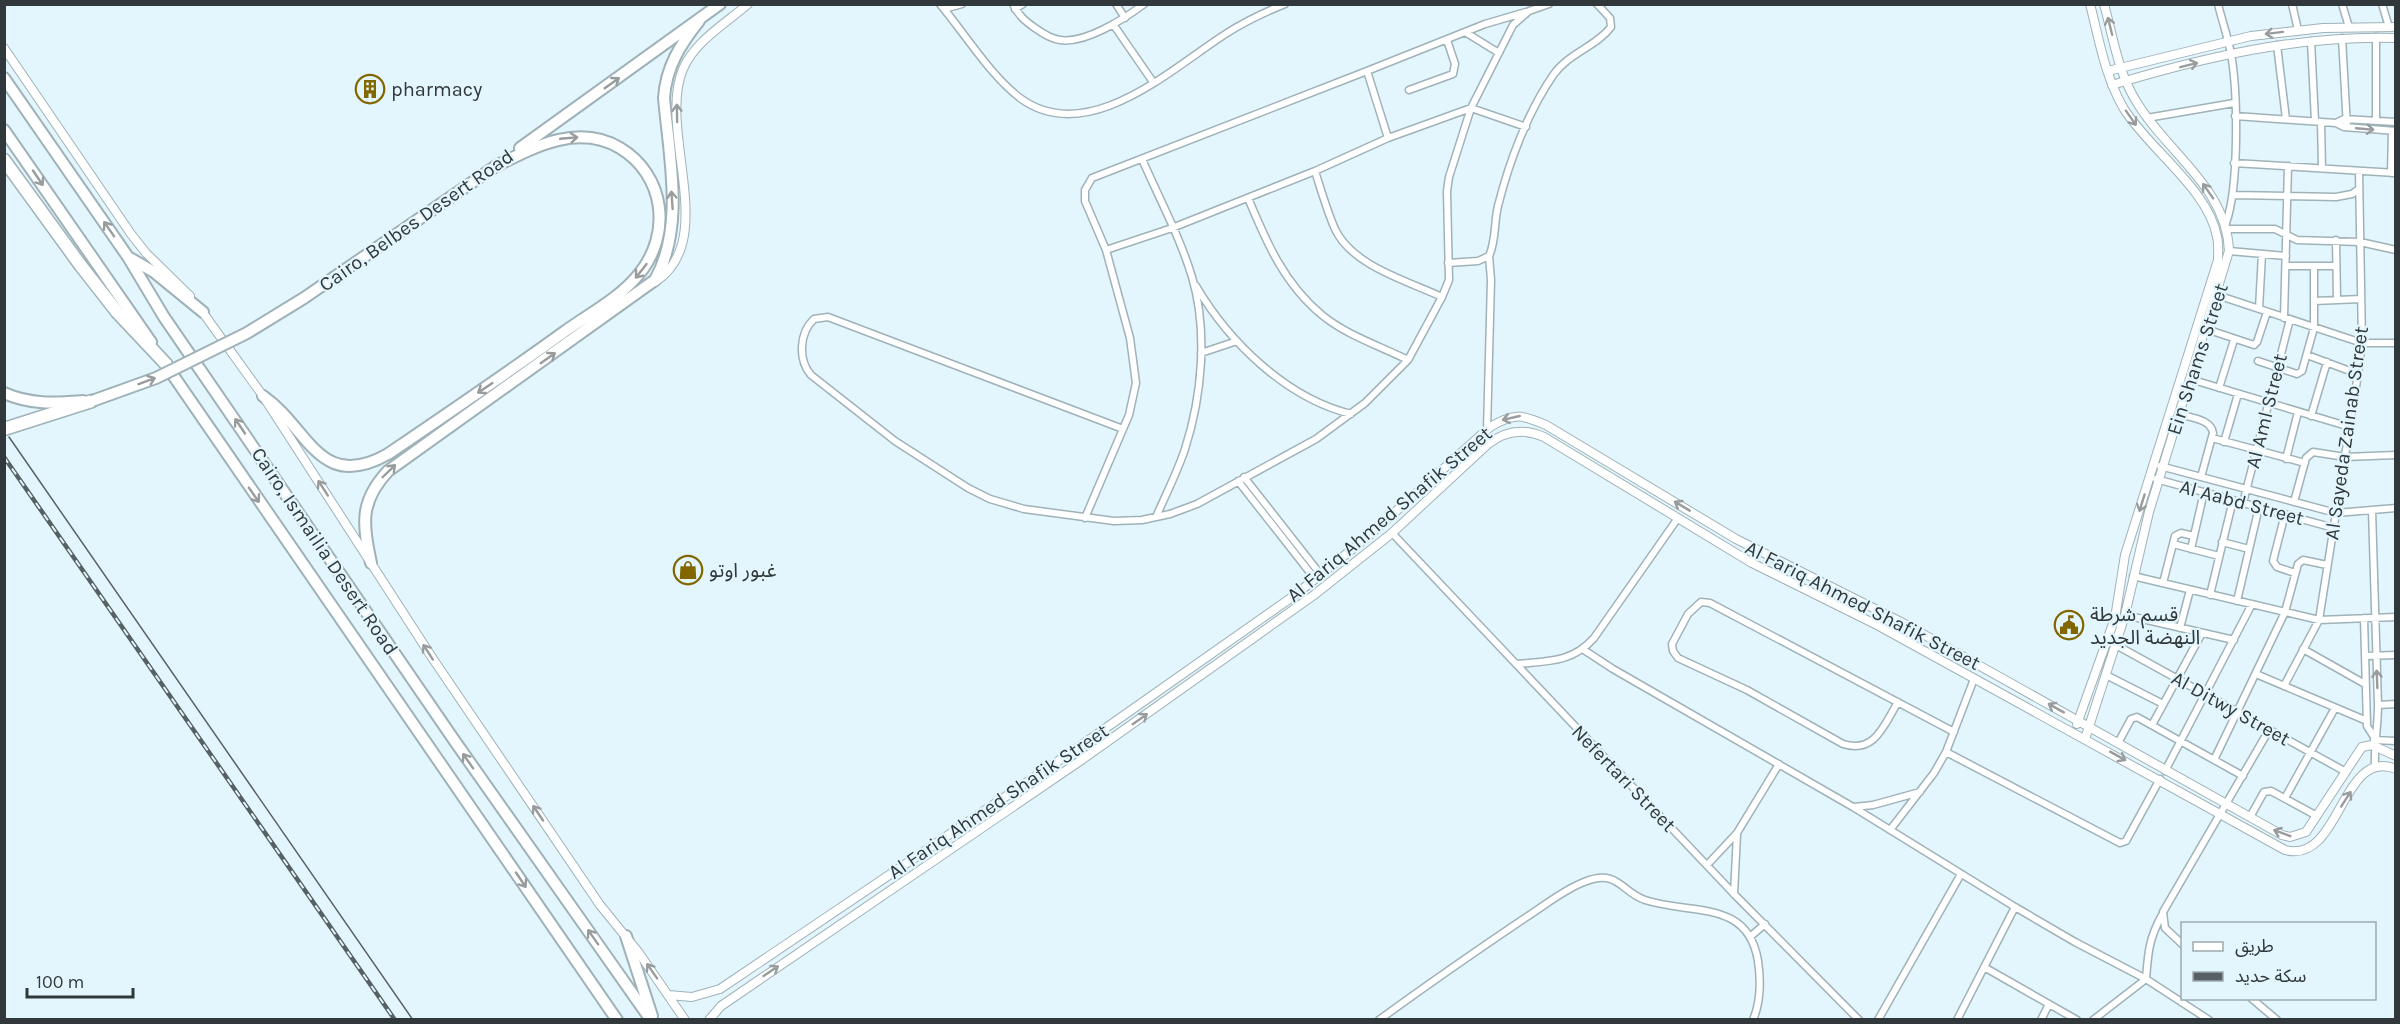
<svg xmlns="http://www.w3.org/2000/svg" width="2400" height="1024" font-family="Karla,'Noto Sans Arabic',sans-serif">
	<rect width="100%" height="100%" fill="#e3f6fd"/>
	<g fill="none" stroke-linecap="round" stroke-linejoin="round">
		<g stroke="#9fb2b8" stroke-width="9">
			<path id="minor" d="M 940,4 C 965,34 990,75 1020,98 C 1088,148 1172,68 1227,33 C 1246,21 1265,12 1285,4
				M 1013,4 C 1018,15 1025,21 1035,28 C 1042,33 1051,39 1060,40 C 1085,44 1124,19 1144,4
				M 1116,4 L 1125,18
				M 2218,4 C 2222,21 2228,37 2231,54 C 2238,93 2239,187 2226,223
				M 2292,4 L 2298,30
				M 2342,4 L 2349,27
				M 2382,4 L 2389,27
				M 944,9 L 962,4
				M 1015,9 L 1023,4
				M 1113,24 L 1153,82
				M 1465,32 L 1499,53
				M 2376,37 L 2376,121
				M 2342,38 L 2347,127
				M 2311,41 L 2315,121
				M 2277,45 L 2286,119
				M 1367,71 L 1485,24 L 1526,12
				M 1409,90 L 1453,74 L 1455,64 L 1447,40
				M 2235,116 L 2336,123 L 2344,127 L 2396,131
				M 2147,118 L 2234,103
				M 2321,122 L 2322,168
				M 2336,123 L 2344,119 L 2396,122
				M 1526,127 L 1471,108 L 1513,25 L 1529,11 L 1549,4
				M 1142,159 C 1159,198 1180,237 1192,277 C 1208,331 1202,396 1185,449 C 1177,473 1166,494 1156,517
				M 2234,163 L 2396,173
				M 1315,171 C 1321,190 1327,211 1335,229 C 1352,266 1408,281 1442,297
				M 2391,173 L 2392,131
				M 2233,195 L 2336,197 L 2352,194 L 2359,189
				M 1248,198 C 1266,241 1284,284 1322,315 C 1346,335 1380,346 1408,360
				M 2227,229 L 2275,229 L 2297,240 L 2360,242 L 2396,250
				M 2336,240 L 2337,300
				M 1106,250 L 1172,228 L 1315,171 L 1388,138 L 1471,108 L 1449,177 L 1447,191 L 1449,280 L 1442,297 L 1408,360 L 1365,403 L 1316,439 L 1197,504 L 1170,514 L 1142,520 L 1114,521 L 1024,509 L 990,499 L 968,488 L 895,441 L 811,375 C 798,360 799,333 814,319 L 828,317 L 1123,429
				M 2229,251 L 2286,256
				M 1448,263 L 1478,261 L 1489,256 C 1496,242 1494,222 1498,206 C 1509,162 1528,111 1554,74 C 1569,53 1597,46 1611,27 L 1610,18 L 1597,4
				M 2286,266 L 2336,266
				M 1196,286 C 1229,342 1286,398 1351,414
				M 2217,295 L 2362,343 L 2396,343
				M 2314,301 L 2361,299
				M 2259,309 L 2262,254
				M 2284,318 L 2288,166
				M 2206,329 L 2254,345 L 2257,342 L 2267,312
				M 1201,353 L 1237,341
				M 2307,355 L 2358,374
				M 2258,361 L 2297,374 L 2302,371 L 2314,328 L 2314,266
				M 2190,379 L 2350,427
				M 2219,388 L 2234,340
				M 2179,414 C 2191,418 2211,419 2213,433 L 2201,477
				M 2311,416 L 2327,362
				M 1487,430 L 1491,280 L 1489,256
				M 2212,438 L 2305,463
				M 2224,442 L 2238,394
				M 2286,459 L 2298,412
				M 2160,466 L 2336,513 L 2396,508
				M 1244,477 L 1321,575
				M 2156,479 L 2334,528
				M 1238,481 L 1315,579
				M 2294,502 L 2306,458 L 2313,452 L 2345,457 L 2396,455
				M 2243,503 L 2290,319
				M 2372,510 L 2378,705 C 2378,726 2374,745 2375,766
				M 2285,514 L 2273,561 L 2277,567 L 2295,573
				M 1085,518 L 1129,415 L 1136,383 L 1130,338 L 1106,250 L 1085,201 L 1085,190 L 1092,178 L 1367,71 L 1388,138
				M 1392,533 L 1734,894 L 1859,1020
				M 2222,542 L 2249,549
				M 2173,544 L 2219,556
				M 2191,549 L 2204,492
				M 2133,576 L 2319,620 L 2396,617
				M 2163,583 L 2175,536 L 2181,533 L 2194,536
				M 2210,595 L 2233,500
				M 2237,601 L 2259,507
				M 2125,615 L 2234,640
				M 2364,618 L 2367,726 L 2374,737
				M 2180,628 L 2190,590
				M 2116,645 L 2346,772
				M 2303,649 L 2365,684
				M 1584,650 L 1613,669 L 1853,807 L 2015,907 L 2075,942 L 2146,979 L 2209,1020
				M 2365,656 L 2396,655
				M 1516,664 C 1547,661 1572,663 1594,638 L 1678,518
				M 2256,674 L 2367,721
				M 2106,675 L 2163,704
				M 2284,686 L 2319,620 L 2358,374 L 2362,343 L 2359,171
				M 1898,702 C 1884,725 1875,754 1843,744 L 1747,690 L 1678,658 L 1673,651 L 1672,644 L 1688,614 L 1701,602 L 1710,603 L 1954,732
				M 2378,705 L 2396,704
				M 2152,725 L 2202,633
				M 2374,740 L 2396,741
				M 2118,743 L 2131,719 L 2137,717 L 2243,776
				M 1946,752 L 2120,843 L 2126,841 L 2160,779
				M 2214,760 L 2285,612 L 2298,564 L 2303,560 L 2327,565
				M 2165,771 L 2252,604
				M 2285,798 L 2335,708
				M 1854,807 L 1873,805 L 1920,792
				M 2250,817 L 2264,792 L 2271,791 L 2317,816
				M 1890,830 L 1934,773 L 1946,752 L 1974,679
				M 1707,865 L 1737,833 L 1779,764
				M 1734,894 L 1737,834
				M 1751,936 L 1765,924
				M 2182,944 L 2165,928 L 2163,912 L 2269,730
				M 1984,967 L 2077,1020
				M 2251,998 L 2277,1020
				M 1379,1020 C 1427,985 1476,951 1525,918 C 1544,906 1563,890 1584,882 C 1618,868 1621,892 1645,900 C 1691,915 1748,899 1758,961 C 1761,981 1761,1001 1753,1020
				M 1878,1020 L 1961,874
				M 1957,1020 L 2015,907
				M 2041,1020 L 2049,1004
				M 2093,1020 L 2146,979 C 2148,953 2149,938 2162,915"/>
		</g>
		<g stroke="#9fb2b8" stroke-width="10">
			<path id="tertiary" d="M 4,48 L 131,234 L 146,253 L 190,296
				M 2108,71 L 2251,36 L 2323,28 L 2396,27
				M 2112,85 C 2204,57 2299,35 2396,38
				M 655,282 C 720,240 657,131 683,69 C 695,41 725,24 748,4
				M 201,310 L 263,396 L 433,659 L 600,905 L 639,953 L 685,1020
				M 2077,724 L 2115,618 L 2125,555 L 2218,260 C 2218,253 2219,245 2217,237 C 2209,190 2149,149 2124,109 C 2105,77 2099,39 2090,4
				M 2085,739 L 2125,615 L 2149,512 L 2229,251 C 2227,187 2166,152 2136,101 C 2118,72 2113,37 2104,4
				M 668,995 L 692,997 L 720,989 L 1076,749 L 1295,595 L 1365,539 L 1490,427 C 1514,413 1521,414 1546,425 L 1736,539 L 1905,624 L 2282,835 L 2290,837 L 2306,832 L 2362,747 L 2372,745 L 2396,756
				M 709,1020 L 721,1006 L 1080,761 L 1314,595 L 1392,533 L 1488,444 C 1505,431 1524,428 1544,437 L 1752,563 L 1879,626 L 2285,850 C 2341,865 2341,746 2396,769"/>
		</g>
		<g stroke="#9fb2b8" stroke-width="14">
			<path id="trunk" d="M 4,78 L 128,257 L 164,317 L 454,740 L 651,1020
				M 4,130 L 151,342
				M 520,148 L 720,4
				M 128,257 L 154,272 L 203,312
				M 166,365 L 617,1020
				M 4,393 C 31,405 55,403 83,401
				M 263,396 C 309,428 319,493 388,454 C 447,414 506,374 564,332 C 589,314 620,298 639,274 C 672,234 665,175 620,148 C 578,123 534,147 496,166
				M 371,563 C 363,524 359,502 388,471 L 655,280 C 685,227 669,156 664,98 C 666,67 680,45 699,21
				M 626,936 L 652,1016"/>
		</g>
		<g stroke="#9fb2b8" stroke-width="15">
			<path id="motorway" d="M 4,160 L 81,266 L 117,312 L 166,364
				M 4,429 L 92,401"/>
		</g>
		<use href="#minor" stroke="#fff" stroke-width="6"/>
		<use href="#tertiary" stroke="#fff" stroke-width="8"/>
		<use href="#trunk" stroke="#fff" stroke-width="10"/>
		<use href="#motorway" stroke="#fff" stroke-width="12"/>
		<path stroke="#576165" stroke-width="1.5" d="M 9,437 L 413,1020"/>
		<g stroke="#576165" stroke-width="4.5">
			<path id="rail" d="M 4,457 L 395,1020"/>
		</g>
		<use href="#rail" stroke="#e3f6fd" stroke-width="2" stroke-dasharray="7" stroke-linecap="butt"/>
		<g stroke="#9fb2b8" stroke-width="14" stroke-linecap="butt">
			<path id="trunk-bridge" d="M 92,401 L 156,378 L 247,333 L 304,298 L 496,166"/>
		</g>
		<use href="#trunk-bridge" stroke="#fff" stroke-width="10"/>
	</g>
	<defs><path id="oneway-shaft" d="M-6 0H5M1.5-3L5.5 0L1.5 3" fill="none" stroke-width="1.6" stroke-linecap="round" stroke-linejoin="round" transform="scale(1.5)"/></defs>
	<g stroke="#989c9d">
		<use href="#oneway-shaft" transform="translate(2110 26) rotate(-104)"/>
		<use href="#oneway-shaft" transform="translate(2274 33) rotate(173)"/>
		<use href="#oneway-shaft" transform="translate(2189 65) rotate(-14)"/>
		<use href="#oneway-shaft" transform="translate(612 83) rotate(-35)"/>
		<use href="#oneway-shaft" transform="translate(677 113) rotate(-91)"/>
		<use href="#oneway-shaft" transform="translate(2131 118) rotate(55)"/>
		<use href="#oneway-shaft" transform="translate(2365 129) rotate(5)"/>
		<use href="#oneway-shaft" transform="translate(569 138) rotate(-5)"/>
		<use href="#oneway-shaft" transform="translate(38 178) rotate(56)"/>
		<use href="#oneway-shaft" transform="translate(2208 191) rotate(-125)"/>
		<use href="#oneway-shaft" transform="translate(672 200) rotate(-94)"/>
		<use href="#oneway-shaft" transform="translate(109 229) rotate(-125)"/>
		<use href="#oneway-shaft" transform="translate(641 271) rotate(128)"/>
		<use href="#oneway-shaft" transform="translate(548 358) rotate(-35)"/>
		<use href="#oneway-shaft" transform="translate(147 381) rotate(-21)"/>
		<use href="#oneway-shaft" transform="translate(485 388) rotate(146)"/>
		<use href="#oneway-shaft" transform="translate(1511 418) rotate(167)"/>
		<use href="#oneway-shaft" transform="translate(240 426) rotate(-124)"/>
		<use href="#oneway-shaft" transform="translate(389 471) rotate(-44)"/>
		<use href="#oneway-shaft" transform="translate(323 488) rotate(-123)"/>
		<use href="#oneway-shaft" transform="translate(254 495) rotate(55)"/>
		<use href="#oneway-shaft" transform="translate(2142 503) rotate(107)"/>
		<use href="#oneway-shaft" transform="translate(1682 506) rotate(-149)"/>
		<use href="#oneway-shaft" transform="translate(428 652) rotate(-123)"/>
		<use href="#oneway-shaft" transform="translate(2377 679) rotate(-92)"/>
		<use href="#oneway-shaft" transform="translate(2056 708) rotate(-151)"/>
		<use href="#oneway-shaft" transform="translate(1140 719) rotate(-35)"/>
		<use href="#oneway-shaft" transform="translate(2118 756) rotate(29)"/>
		<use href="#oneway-shaft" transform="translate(468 761) rotate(-125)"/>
		<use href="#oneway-shaft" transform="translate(2346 799) rotate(-57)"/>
		<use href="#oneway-shaft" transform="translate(538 813) rotate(-124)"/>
		<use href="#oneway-shaft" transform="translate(2282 833) rotate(-159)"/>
		<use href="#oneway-shaft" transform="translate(521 880) rotate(56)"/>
		<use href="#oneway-shaft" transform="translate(593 937) rotate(-125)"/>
		<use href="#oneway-shaft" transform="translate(652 971) rotate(-125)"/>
		<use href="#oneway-shaft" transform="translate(771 971) rotate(-34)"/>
	</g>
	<defs>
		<g id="building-ring" transform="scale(1.5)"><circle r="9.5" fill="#e3f6fd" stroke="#826600" stroke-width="1.5"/><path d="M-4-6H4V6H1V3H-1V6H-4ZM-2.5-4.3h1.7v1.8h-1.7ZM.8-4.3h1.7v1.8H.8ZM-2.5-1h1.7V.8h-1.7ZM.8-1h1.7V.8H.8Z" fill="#826600"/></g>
		<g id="shop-ring" transform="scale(1.5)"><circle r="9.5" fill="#e3f6fd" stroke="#826600" stroke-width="1.5"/><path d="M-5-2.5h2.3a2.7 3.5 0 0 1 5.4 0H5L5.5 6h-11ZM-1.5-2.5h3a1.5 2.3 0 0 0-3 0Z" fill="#826600"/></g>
		<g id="civic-ring" transform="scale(1.5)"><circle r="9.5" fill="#e3f6fd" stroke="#826600" stroke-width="1.5"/><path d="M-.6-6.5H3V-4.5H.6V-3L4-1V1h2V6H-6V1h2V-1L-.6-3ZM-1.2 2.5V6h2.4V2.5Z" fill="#826600"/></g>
	</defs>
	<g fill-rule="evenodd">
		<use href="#building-ring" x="370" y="89"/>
		<use href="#shop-ring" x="688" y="570"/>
		<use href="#civic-ring" x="2069" y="625"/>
	</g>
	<g text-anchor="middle" stroke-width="4.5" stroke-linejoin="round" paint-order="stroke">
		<g font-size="20" fill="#31383b" stroke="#e3f6fd" text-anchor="start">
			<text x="391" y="96">pharmacy</text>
			<text x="709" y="577">غبور اوتو</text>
			<text x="2090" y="621">قسم شرطة<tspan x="2090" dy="23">النهضة الجديد</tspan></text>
		</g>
		<g font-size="20" fill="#31383b" stroke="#e3f6fd">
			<text transform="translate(416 220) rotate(-35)" y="7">Cairo, Belbes Desert Road</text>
			<text transform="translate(2197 359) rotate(-72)" y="7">Ein Shams Street</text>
			<text transform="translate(2266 411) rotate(-76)" y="7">Al Aml Street</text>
			<text transform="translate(2346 433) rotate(-82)" y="7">Al Sayeda Zainab Street</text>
			<text transform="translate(2242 502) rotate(15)" y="7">Al Aabd Street</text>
			<text transform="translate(1389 514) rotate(-40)" y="7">Al Fariq Ahmed Shafik Street</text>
			<text transform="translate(325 551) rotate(56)" y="7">Cairo, Ismailia Desert Road</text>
			<text transform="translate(1863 605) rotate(27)" y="7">Al Fariq Ahmed Shafik Street</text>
			<text transform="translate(2231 708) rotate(29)" y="7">Al Ditwy Street</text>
			<text transform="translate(1624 778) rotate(46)" y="7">Nefertari Street</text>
			<text transform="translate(998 801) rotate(-34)" y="7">Al Fariq Ahmed Shafik Street</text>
		</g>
	</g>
	<rect width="2400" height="1024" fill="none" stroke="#31383b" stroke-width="12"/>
	<rect x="2181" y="922" width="195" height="78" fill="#e3f6fd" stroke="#9caaaf" stroke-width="1.5"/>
	<rect x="2193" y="942" width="30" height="9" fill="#ffffff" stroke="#9caaaf" stroke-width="1.5"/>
	<text x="2235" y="952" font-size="18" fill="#31383b">طريق</text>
	<rect x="2193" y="972" width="30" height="9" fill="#576165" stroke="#9caaaf" stroke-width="1.5"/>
	<text x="2235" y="982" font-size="18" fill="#31383b">سكة حديد</text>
	<path d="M27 988v9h106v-9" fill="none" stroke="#31383b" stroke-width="3"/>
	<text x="36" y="988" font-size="18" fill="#31383b" stroke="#e3f6fd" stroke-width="4.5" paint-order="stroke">100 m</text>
</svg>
